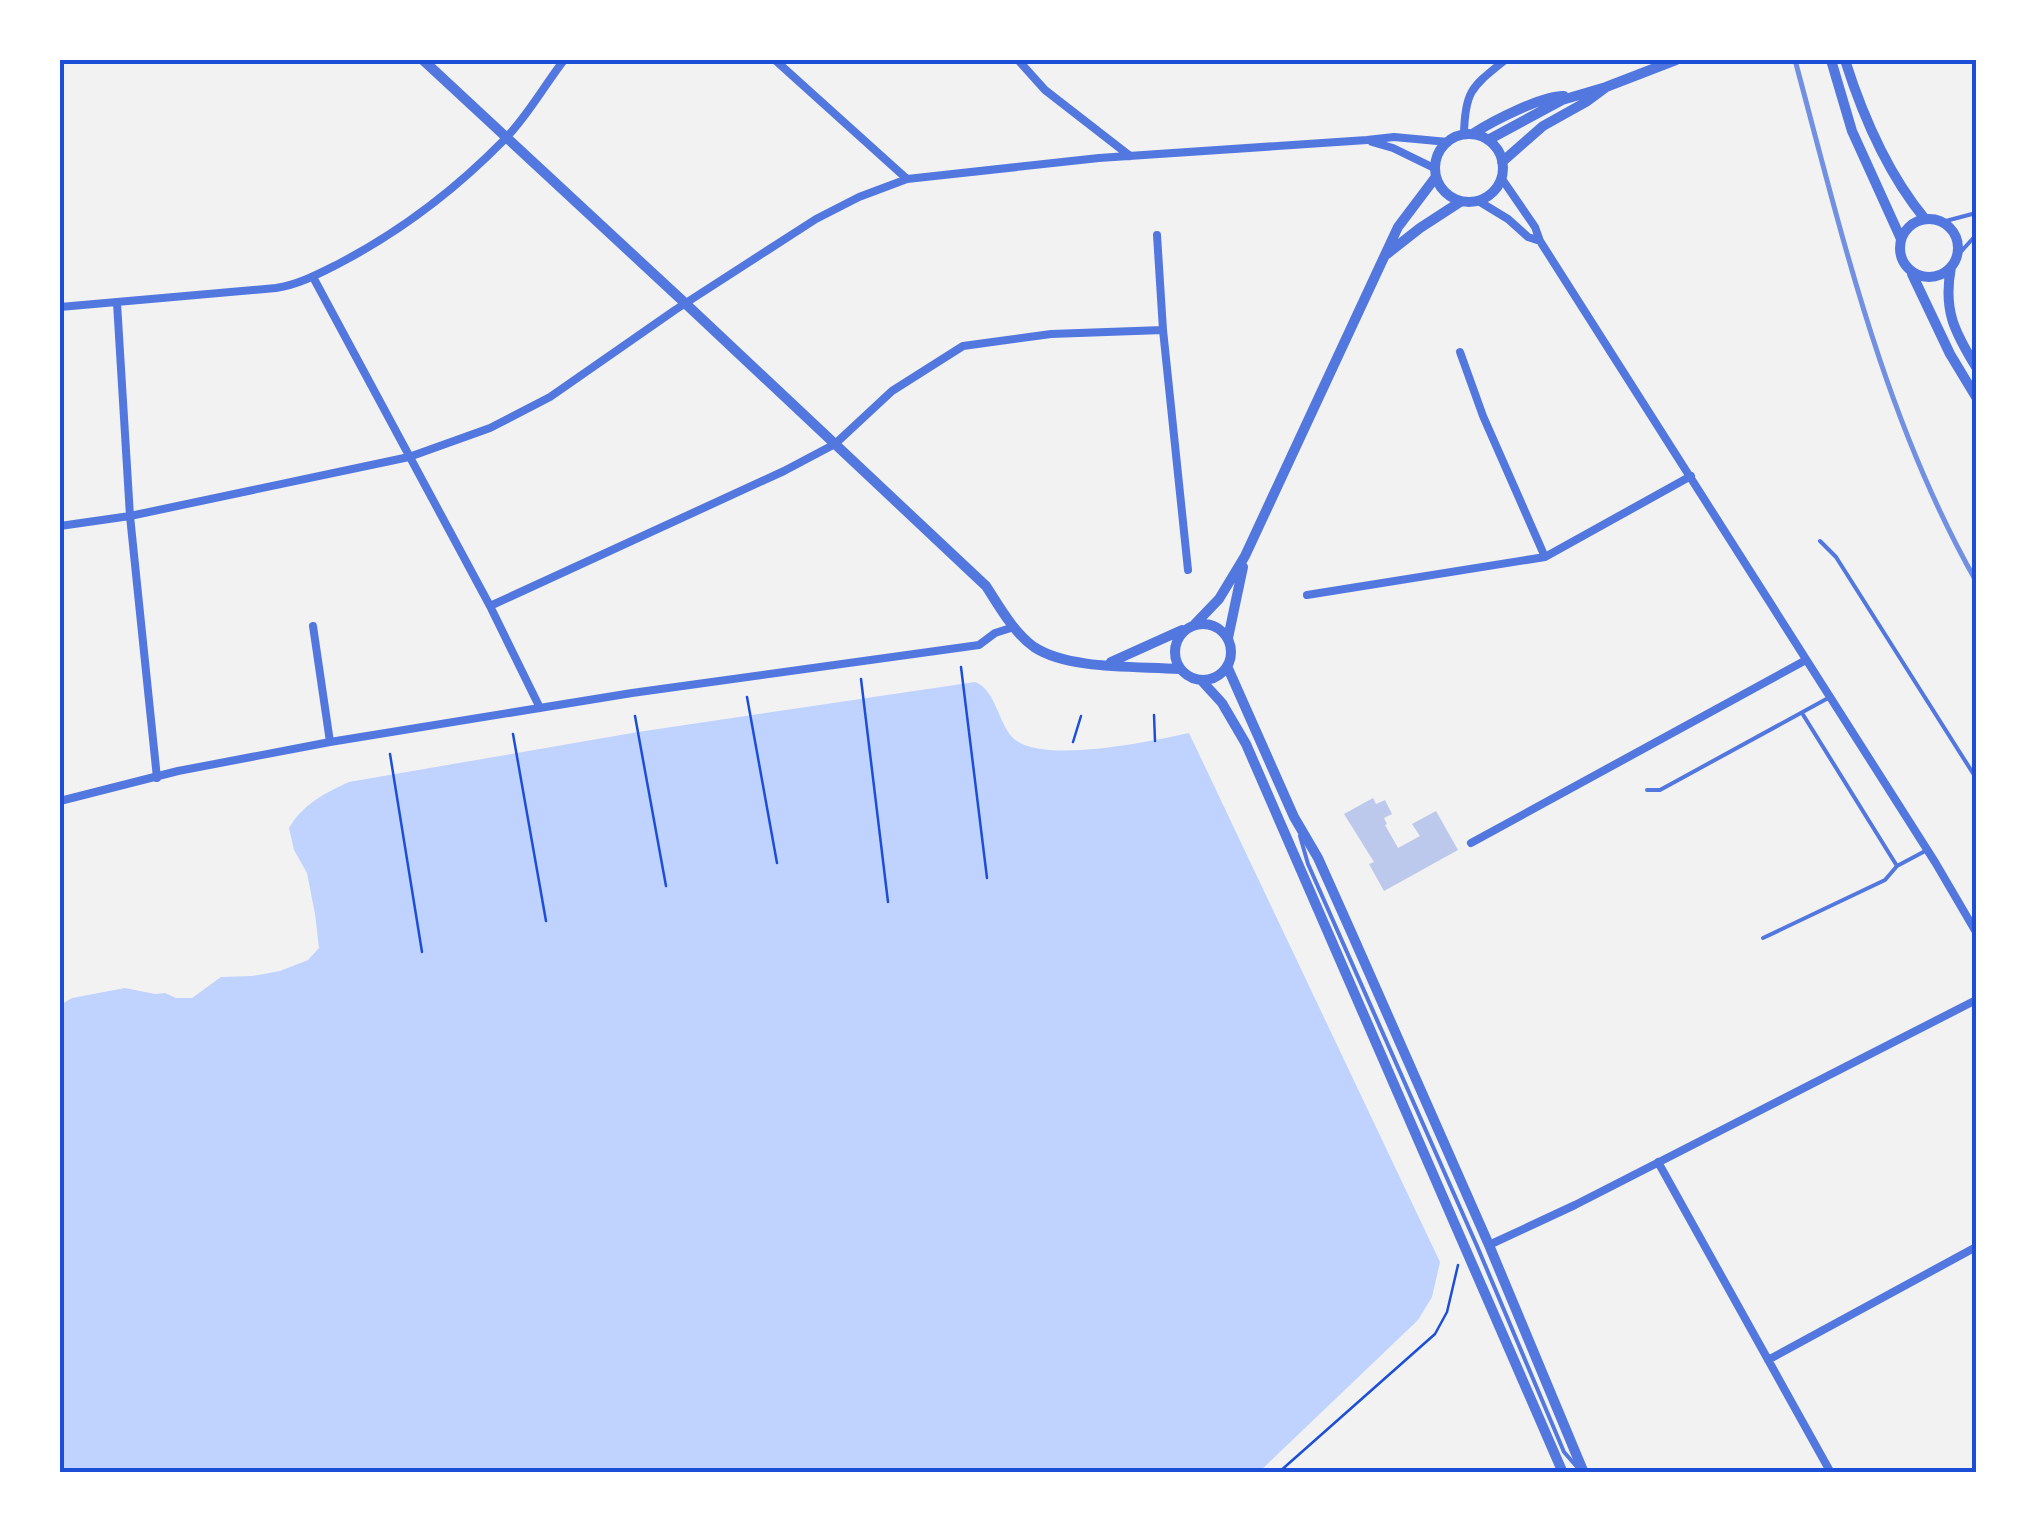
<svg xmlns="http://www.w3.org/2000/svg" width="2036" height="1533" font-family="Inter,sans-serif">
	<rect width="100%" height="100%" fill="#f2f2f2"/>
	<path fill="#bfd3fe" d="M 975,682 C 996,690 998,723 1013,738 C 1041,765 1153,741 1189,733 L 1440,1262 L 1432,1297 L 1418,1320 L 1258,1473 L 60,1473 L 60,1005 L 72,998 L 125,988 L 155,994 L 165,993 L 176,998 L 192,998 L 221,977 L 252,976 L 280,971 L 308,960 L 319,948 L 315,914 L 307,873 L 294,850 L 289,828 C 303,804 325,793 349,782 L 638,732 Z"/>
	<path fill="#bdc9ec" d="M 1373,798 L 1376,804 L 1385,800 L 1392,814 L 1384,818 L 1387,824 L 1385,825 L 1398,848 L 1420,836 L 1412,824 L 1436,811 L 1458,850 L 1384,891 L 1369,864 L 1374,862 L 1344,814 Z"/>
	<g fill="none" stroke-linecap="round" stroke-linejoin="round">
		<path stroke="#1d4ed8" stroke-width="2.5" d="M 961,667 L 987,878
			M 861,679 L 888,902
			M 747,697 L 777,863
			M 1154,715 L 1155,741
			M 635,716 L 666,886
			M 513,734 L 546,921
			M 1073,742 L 1081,716
			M 390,754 L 422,952
			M 1278,1473 L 1435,1334 L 1447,1312 L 1458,1265"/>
		<path stroke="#5277de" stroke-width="4" d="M 1942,222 L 1976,213
			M 1957,256 L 1976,235
			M 1820,541 L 1836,557 L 1976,778
			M 1802,713 L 1897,866
			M 1647,790 L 1660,790 L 1830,697
			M 1300,836 L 1308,864 L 1477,1246 L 1564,1452 L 1577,1467
			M 1763,938 L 1885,880 L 1897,866 L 1927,850"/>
		<path stroke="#5277de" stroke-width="8" d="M 775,60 L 907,179
			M 1018,60 L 1045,90 L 1130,156
			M 1464,134 C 1465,90 1472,87 1505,60
			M 1372,142 L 1393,148 L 1434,168
			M 1502,179 L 1535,227 L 1540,241 L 1935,862 L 1976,932
			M 1480,202 L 1508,219 L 1528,237 L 1540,241
			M 1157,235 L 1163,330 L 1188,570
			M 313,277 L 490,606 L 540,708
			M 117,303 L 130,516 L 157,778
			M 60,307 L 276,288 C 300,284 318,274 340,263 C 401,231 456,189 504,140 C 527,117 544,86 564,60
			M 1460,352 L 1483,416 L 1545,557
			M 60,526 L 130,516 L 409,457 L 490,428 L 550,397 L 675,310 L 816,219 L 859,197 L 907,179 L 1099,158 L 1367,140 L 1394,137 L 1448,142
			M 1307,595 L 1545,557 L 1691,476
			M 490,606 L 784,471 L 835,444 L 892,391 L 963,346 L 1051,334 L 1163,330
			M 313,626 L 330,742
			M 60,801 L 178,771 L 330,742 L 632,693 L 979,645 L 995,633 L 1014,627
			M 1471,843 L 1806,660
			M 1658,1162 L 1831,1473
			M 1489,1245 L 1575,1205 L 1976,1000
			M 1768,1360 L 1976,1247"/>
		<path stroke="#5277de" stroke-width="10" d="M 423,60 L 686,304 L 986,586 C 999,606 1014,633 1034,647 C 1069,670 1136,666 1179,669
			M 1831,60 L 1852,131 L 1901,239
			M 1845,60 C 1863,117 1887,173 1925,219
			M 1474,133 C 1493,121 1543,95 1564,96
			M1435 168a34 34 0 1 1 68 0a34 34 0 1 1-68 0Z
			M 1488,140 L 1562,100 L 1606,87 L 1676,60
			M 1502,162 L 1543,126 L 1586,102 L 1605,88
			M1900 248a29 29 0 1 1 58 0a29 29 0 1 1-58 0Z
			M 1387,254 L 1420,228 L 1460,202
			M 1951,267 C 1943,310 1954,331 1976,367
			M 1912,274 L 1950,354 L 1976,397
			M1175 652a28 28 0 1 1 56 0a28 28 0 1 1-56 0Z
			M 1195,624 L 1219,599 L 1245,556 L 1398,227 L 1435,178
			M 1228,638 L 1243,567
			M 1111,662 L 1182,630
			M 1227,666 L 1294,817 L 1318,858 L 1352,934 L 1489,1245 L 1584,1473
			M 1201,680 L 1222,703 L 1246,744 L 1563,1473"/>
		<path stroke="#7290e2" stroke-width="5" d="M 1795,60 C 1843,238 1884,419 1976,581"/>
	</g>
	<rect width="2036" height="1533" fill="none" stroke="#ffffff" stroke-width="125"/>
	<rect x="62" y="62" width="1912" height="1408" fill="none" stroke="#1d4ed8" stroke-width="4"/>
</svg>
